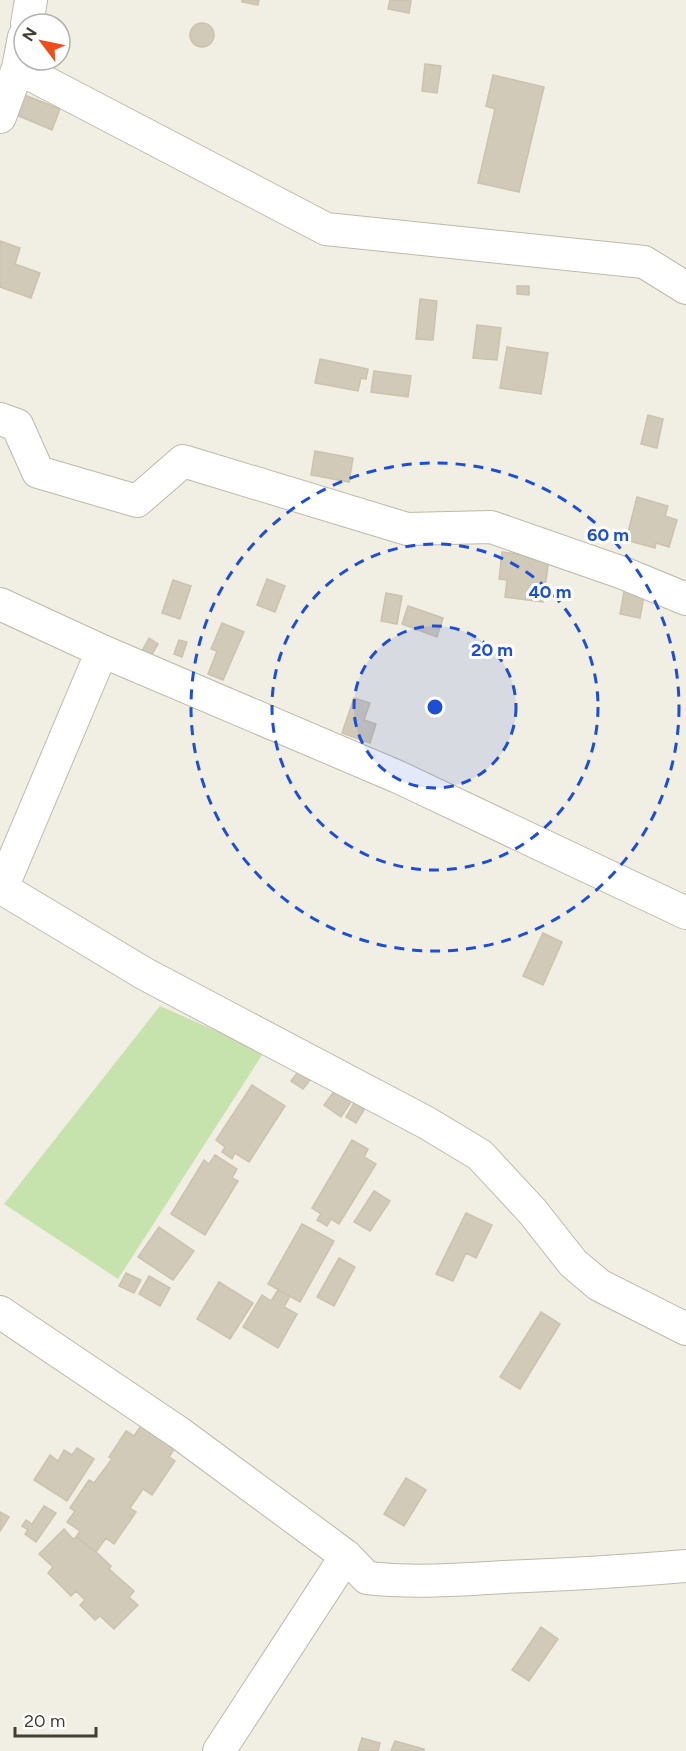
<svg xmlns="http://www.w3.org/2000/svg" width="686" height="1751" font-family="Figtree,sans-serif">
	<rect width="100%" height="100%" fill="#f1eee3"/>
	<path fill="#c6e3ad" d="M 160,1006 L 264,1052 L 118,1279 L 4,1204 Z"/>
	<path fill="#d1cab9" stroke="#ccc2ad" stroke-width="1.5" d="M 242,0 L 259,0 L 258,5 L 242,2 Z
		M 390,0 L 411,1 L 409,13 L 388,9 Z
		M190 35a12 12 0 1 1 24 0a12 12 0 1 1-24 0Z
		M 425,64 L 441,66 L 437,93 L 422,91 Z
		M 493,75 L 544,87 L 519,192 L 478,183 L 495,109 L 486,106 Z
		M 22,94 L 60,109 L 52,130 L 14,114 Z
		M 0,241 L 20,248 L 15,264 L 40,273 L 31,298 L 0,287 Z
		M 517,286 L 529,286 L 529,295 L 517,294 Z
		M 420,299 L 437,301 L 433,340 L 416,339 Z
		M 477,325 L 501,328 L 497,360 L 473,358 Z
		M 507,347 L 548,353 L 541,394 L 500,388 Z
		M 320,359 L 368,369 L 366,379 L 361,378 L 358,391 L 315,383 Z
		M 374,371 L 411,376 L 408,397 L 371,392 Z
		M 648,415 L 663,419 L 657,448 L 641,444 Z
		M 315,451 L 353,458 L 349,482 L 311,475 Z
		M 637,497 L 668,506 L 665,516 L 677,520 L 669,547 L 656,543 L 655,548 L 626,540 Z
		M 502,552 L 549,558 L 543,602 L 505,597 L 507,580 L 499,579 Z
		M 267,579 L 285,586 L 275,612 L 257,605 Z
		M 173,580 L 191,586 L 180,619 L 162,613 Z
		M 625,586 L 645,590 L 640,618 L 620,614 Z
		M 386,593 L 402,596 L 397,624 L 381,621 Z
		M 408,606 L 443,618 L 437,637 L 402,624 Z
		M 222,623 L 244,632 L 223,680 L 208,674 L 217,651 L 211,649 Z
		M 149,638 L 158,644 L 151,656 L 142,651 Z
		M 179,640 L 187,642 L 182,657 L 174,654 Z
		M 354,698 L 370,703 L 364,720 L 376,724 L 370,743 L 342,733 Z
		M 543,933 L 562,942 L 543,985 L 523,976 Z
		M 298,1072 L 310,1080 L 303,1089 L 291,1081 Z
		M 252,1085 L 285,1106 L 249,1162 L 235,1153 L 232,1159 L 222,1152 L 225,1147 L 216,1140 Z
		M 335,1090 L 351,1102 L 341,1117 L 324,1105 Z
		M 354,1103 L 364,1110 L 356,1123 L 346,1117 Z
		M 352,1140 L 368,1149 L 364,1157 L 376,1164 L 339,1224 L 331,1219 L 327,1226 L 317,1220 L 321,1214 L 312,1208 Z
		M 215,1155 L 237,1169 L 232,1178 L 238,1181 L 205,1235 L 171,1214 L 204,1160 L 209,1164 Z
		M 374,1191 L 390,1201 L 370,1231 L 354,1222 Z
		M 466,1213 L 492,1225 L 476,1258 L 466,1253 L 453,1281 L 436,1274 Z
		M 302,1224 L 334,1241 L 300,1302 L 268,1284 Z
		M 159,1227 L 194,1251 L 173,1280 L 138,1257 Z
		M 339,1258 L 355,1267 L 334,1306 L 317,1297 Z
		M 126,1273 L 141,1280 L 134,1293 L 119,1286 Z
		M 149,1276 L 170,1288 L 160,1306 L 139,1294 Z
		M 219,1282 L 253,1303 L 230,1339 L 197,1319 Z
		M 278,1290 L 290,1296 L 284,1307 L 297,1314 L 278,1348 L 243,1327 L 262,1295 L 271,1301 Z
		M 541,1312 L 560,1324 L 520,1389 L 500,1377 Z
		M 145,1420 L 178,1443 L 169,1457 L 175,1461 L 152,1495 L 143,1489 L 130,1508 L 136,1512 L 114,1544 L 106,1538 L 96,1552 L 76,1537 L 80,1531 L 67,1522 L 75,1511 L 70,1508 L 89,1480 L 94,1483 L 112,1459 L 109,1457 L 126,1431 L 134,1436 Z
		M 77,1448 L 94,1459 L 67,1501 L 34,1480 L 50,1455 L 58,1461 L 64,1450 L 72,1455 Z
		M 406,1478 L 426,1490 L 404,1526 L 384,1514 Z
		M 44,1506 L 56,1513 L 36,1542 L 25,1534 L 28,1530 L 22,1526 L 26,1520 L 32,1524 Z
		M 0,1512 L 9,1517 L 0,1531 Z
		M 64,1529 L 73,1539 L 76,1537 L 96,1552 L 111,1566 L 109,1569 L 134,1591 L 129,1597 L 138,1605 L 114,1629 L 100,1616 L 95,1620 L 80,1605 L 85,1600 L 76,1591 L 71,1596 L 48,1573 L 53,1567 L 39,1554 Z
		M 541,1627 L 558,1639 L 529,1681 L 512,1670 Z
		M 362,1738 L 380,1743 L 378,1751 L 358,1751 Z
		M 395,1741 L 424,1749 L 424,1751 L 391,1751 Z"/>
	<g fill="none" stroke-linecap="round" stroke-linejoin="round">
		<g stroke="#beb9a9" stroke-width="34">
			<path id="street" d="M 27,24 L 31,0
				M 18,68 L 326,229 L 644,262 L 686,288
				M 0,117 L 18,68 L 24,37
				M 0,419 L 17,425 L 38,472 L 137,501 L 183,461 L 407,529 L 491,527 L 623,573 L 686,599
				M 0,604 L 102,651 L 398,777 L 686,913
				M 0,887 L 145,974 L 427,1123 L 480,1155 L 532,1211 L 573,1263 L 599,1285 L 686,1329
				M 2,888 L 102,651
				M 0,1312 L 178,1432 L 346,1556 L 367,1578 C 412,1583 458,1580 504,1577 C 564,1575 625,1571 686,1566
				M 219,1751 L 346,1556"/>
		</g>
		<use href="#street" stroke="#fff" stroke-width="32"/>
	</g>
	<circle cx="435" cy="707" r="81" fill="#1d4ed8" fill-opacity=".12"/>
	<g fill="none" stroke="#1d4ed8" stroke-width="3" stroke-dasharray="10 8">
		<circle cx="435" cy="707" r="81"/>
		<circle cx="435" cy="707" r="163"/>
		<circle cx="435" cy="707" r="244"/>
	</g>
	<circle cx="435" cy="707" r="9" fill="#1d4ed8" stroke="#fff" stroke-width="3"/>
	<g font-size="18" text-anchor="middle" font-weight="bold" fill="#1d4ed8" stroke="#fff" stroke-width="6" stroke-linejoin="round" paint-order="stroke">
		<text x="608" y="541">60 m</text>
		<text x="550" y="598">40 m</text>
		<text x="492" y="656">20 m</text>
	</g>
	<g transform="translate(42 42) rotate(302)"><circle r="28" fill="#ffffff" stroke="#b3b2ae" stroke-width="1.5"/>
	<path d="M0-4.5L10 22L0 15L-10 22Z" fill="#ef4e1c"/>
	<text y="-9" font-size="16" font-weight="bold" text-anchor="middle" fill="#423e34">N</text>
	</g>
	<path d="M15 1727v9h81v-9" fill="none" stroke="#423e34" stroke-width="3"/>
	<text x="24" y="1727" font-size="18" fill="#423e34" stroke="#ffffff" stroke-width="4.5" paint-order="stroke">20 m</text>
</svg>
